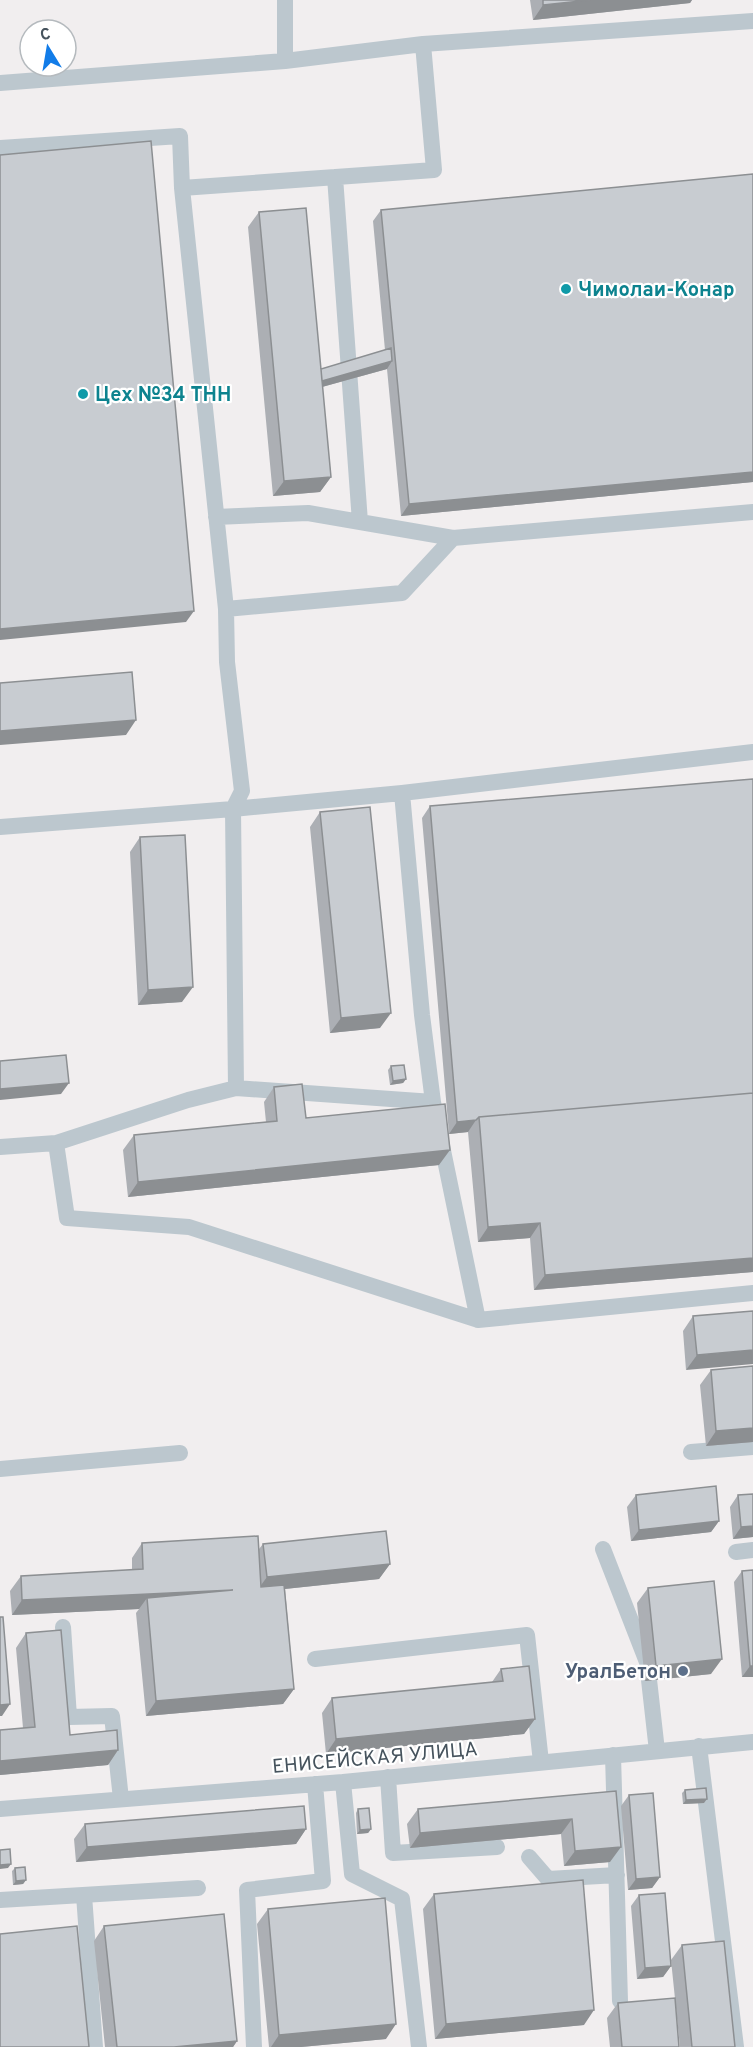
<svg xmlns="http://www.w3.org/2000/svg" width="753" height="2047" font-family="Overpass,sans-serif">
	<rect width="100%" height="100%" fill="#f1eeef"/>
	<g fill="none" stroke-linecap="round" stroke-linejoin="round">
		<path stroke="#bcc7ce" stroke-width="16" d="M 285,0 L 285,61 L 423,44 L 753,21
			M 0,83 L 285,61
			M 0,148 L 180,136 L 182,188 L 434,170 L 423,44
			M 335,177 L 360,522
			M 182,188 L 226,609 L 227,662 L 242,791 L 233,809 L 236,1088 L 433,1102 L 478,1320
			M 216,517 L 308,513 L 453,538 L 753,512
			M 226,609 L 402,593 L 453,538
			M 402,793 L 422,1015 L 433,1102
			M 0,827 L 233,809 L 402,793 L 753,752
			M 56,1143 L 188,1100 L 236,1088
			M 0,1147 L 56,1143 L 67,1218 L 189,1227 L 478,1320 L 753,1293
			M 691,1452 L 753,1447
			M 0,1469 L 180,1453
			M 603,1549 L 647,1662 L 657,1751
			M 736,1552 L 753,1550
			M 63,1627 L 69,1717 L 112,1716 L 121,1799
			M 315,1659 L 527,1635 L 541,1762
			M 699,1746 L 736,2047
			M 613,1755 L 620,2001
			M 388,1777 L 393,1853 L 497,1847
			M 343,1782 L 352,1874 L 402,1899 L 419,2047
			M 0,1809 L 343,1782 L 753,1742
			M 529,1857 L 548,1879 L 617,1875
			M 84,1895 L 95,2047
			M 0,1900 L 198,1888
			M 254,2047 L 247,1890 L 323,1881 L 315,1784"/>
	</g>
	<path fill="#acafb4" d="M 530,0 L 692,0 L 690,3 L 533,20 Z
		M 753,174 L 753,482 L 401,516 L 387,369 L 322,387 L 331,477 L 320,492 L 273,496 L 248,227 L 259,212 L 321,369 L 385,350 L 373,221 L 381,210 Z
		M 753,779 L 753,1272 L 534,1290 L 530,1238 L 478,1242 L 468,1132 L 449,1134 L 422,818 L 430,806 Z
		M 320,812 L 380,1028 L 330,1033 L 310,827 Z
		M 140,837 L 182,1002 L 138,1005 L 130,852 Z
		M 391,1066 L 406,1079 L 403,1083 L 390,1085 L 388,1070 Z
		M 274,1087 L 306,1118 L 439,1165 L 128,1197 L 123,1150 L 134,1135 L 266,1122 L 264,1102 Z
		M 753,1311 L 686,1370 L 683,1331 L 693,1316 Z
		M 753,1366 L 753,1442 L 706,1446 L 700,1385 L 711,1370 Z
		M 753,1494 L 753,1537 L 733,1539 L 730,1507 L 738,1495 Z
		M 636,1495 L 719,1521 L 711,1532 L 631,1541 L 627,1507 Z
		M 142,1543 L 259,1549 L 263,1544 L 390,1564 L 379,1579 L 285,1589 L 294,1689 L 283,1704 L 146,1716 L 136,1613 L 139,1609 L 12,1615 L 10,1591 L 21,1576 L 132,1570 L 132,1558 Z
		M 753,1570 L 753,1677 L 742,1677 L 734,1582 L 742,1571 Z
		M 648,1588 L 711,1674 L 645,1681 L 637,1603 Z
		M 26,1633 L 70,1735 L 118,1750 L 108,1765 L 0,1775 L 0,1730 L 23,1728 L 16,1648 Z
		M 501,1669 L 535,1719 L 524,1734 L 326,1754 L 322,1713 L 332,1698 L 492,1682 Z
		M 685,1790 L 704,1803 L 683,1804 L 682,1793 Z
		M 616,1791 L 610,1862 L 564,1866 L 561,1834 L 410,1848 L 407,1824 L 418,1809 Z
		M 629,1795 L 660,1877 L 652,1888 L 628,1890 L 621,1806 Z
		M 358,1809 L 371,1829 L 368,1833 L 357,1834 L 356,1813 Z
		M 85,1824 L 306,1829 L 296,1844 L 76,1862 L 74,1839 Z
		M 15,1868 L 26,1880 L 23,1884 L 13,1885 L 12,1871 Z
		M 434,1894 L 584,2025 L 435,2039 L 423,1909 Z
		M 639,1895 L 671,1966 L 663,1977 L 637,1979 L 631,1906 Z
		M 268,1909 L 386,2039 L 301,2047 L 269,2047 L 257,1924 Z
		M 104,1926 L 237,2041 L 233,2047 L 105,2047 L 94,1941 Z
		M 682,1945 L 735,2047 L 680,2047 L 671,1960 Z
		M 618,2003 L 679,2047 L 610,2047 L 607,2018 Z"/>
	<path fill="#8c8f92" d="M 590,0 L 692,0 L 690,3 L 533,20 L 543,5 Z
		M 392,361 L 387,369 L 311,390 L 316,382 Z
		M 753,472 L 753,482 L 401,516 L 409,504 Z
		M 331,477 L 320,492 L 273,496 L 284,481 Z
		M 194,611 L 186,622 L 0,640 L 0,629 Z
		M 136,720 L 126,735 L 0,745 L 0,731 Z
		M 193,987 L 182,1002 L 138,1005 L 148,990 Z
		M 391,1013 L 380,1028 L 330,1033 L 341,1018 Z
		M 406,1079 L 403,1083 L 390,1085 L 393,1081 Z
		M 69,1083 L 61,1094 L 0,1100 L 0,1089 Z
		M 476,1120 L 468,1132 L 449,1134 L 457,1122 Z
		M 450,1150 L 439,1165 L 128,1197 L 138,1182 Z
		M 540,1223 L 530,1238 L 478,1242 L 488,1227 Z
		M 753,1258 L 753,1272 L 534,1290 L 545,1275 Z
		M 753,1350 L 753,1364 L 686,1370 L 697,1355 Z
		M 753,1428 L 753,1442 L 706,1446 L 716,1431 Z
		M 719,1521 L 711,1532 L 631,1541 L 639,1530 Z
		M 753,1526 L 753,1537 L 733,1539 L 741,1527 Z
		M 390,1564 L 379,1579 L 256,1592 L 267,1577 Z
		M 233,1590 L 147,1598 L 139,1609 L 12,1615 L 22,1600 Z
		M 722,1659 L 711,1674 L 645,1681 L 656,1666 Z
		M 750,1666 L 753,1666 L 753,1677 L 742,1677 Z
		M 294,1689 L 283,1704 L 146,1716 L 156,1701 Z
		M 10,1704 L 2,1716 L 0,1716 L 0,1705 Z
		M 535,1719 L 524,1734 L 326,1754 L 336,1739 Z
		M 118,1750 L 108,1765 L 0,1775 L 0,1761 Z
		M 707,1799 L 704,1803 L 683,1804 L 686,1800 Z
		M 572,1819 L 561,1834 L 410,1848 L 420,1833 Z
		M 306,1829 L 296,1844 L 76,1862 L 87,1847 Z
		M 371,1829 L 368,1833 L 357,1834 L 360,1830 Z
		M 621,1847 L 610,1862 L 564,1866 L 575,1851 Z
		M 11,1864 L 8,1868 L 0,1869 L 0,1865 Z
		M 660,1877 L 652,1888 L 628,1890 L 636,1879 Z
		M 26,1880 L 23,1884 L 13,1885 L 16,1881 Z
		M 671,1966 L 663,1977 L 637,1979 L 645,1968 Z
		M 594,2010 L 584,2025 L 435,2039 L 446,2024 Z
		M 396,2024 L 386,2039 L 301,2047 L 271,2047 L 279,2035 Z
		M 237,2041 L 233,2047 L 174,2047 Z"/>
	<path fill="#c8ccd1" stroke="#8c8f92" stroke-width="1.5" d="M 543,0 L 590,0 L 543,5 Z
		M 151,141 L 194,611 L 0,629 L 0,155 Z
		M 753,174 L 753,472 L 409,504 L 381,210 Z
		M 306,208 L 331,477 L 284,481 L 259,212 Z
		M 391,348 L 392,361 L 322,381 L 321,369 Z
		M 132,672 L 136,720 L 0,731 L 0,683 Z
		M 753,779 L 753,1093 L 479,1117 L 476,1120 L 457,1122 L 430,806 Z
		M 370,807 L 391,1013 L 341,1018 L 320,812 Z
		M 185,835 L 193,987 L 148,990 L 140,837 Z
		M 66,1055 L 69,1083 L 0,1089 L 0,1061 Z
		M 404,1065 L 406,1079 L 393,1081 L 391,1066 Z
		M 302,1084 L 306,1118 L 445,1104 L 450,1150 L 138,1182 L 134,1135 L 277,1121 L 274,1087 Z
		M 753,1093 L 753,1258 L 545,1275 L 540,1223 L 488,1227 L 479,1117 Z
		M 753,1311 L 753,1350 L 697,1355 L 693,1316 Z
		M 753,1366 L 753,1428 L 716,1431 L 711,1370 Z
		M 716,1486 L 719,1521 L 639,1530 L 636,1495 Z
		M 753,1494 L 753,1526 L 741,1527 L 738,1495 Z
		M 386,1531 L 390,1564 L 267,1577 L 263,1544 Z
		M 258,1536 L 261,1587 L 284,1585 L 294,1689 L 156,1701 L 147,1598 L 233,1590 L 22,1600 L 21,1576 L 143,1569 L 142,1543 Z
		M 753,1570 L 753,1666 L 750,1666 L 742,1571 Z
		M 714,1581 L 722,1659 L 656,1666 L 648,1588 Z
		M 0,1617 L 3,1617 L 10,1704 L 0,1705 Z
		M 61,1630 L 70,1735 L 117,1730 L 118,1750 L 0,1761 L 0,1730 L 35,1727 L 26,1633 Z
		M 529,1666 L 535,1719 L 336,1739 L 332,1698 L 503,1681 L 501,1669 Z
		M 706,1788 L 707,1799 L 686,1800 L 685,1790 Z
		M 616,1791 L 621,1847 L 575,1851 L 572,1819 L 420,1833 L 418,1809 Z
		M 653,1793 L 660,1877 L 636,1879 L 629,1795 Z
		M 304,1806 L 306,1829 L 87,1847 L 85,1824 Z
		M 369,1808 L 371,1829 L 360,1830 L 358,1809 Z
		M 10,1849 L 11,1864 L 0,1865 L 0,1850 Z
		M 25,1867 L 26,1880 L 16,1881 L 15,1868 Z
		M 583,1880 L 594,2010 L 446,2024 L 434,1894 Z
		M 665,1893 L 671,1966 L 645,1968 L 639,1895 Z
		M 385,1898 L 396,2024 L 279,2035 L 268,1909 Z
		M 224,1914 L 237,2041 L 174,2047 L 117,2047 L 104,1926 Z
		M 77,1926 L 89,2047 L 0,2047 L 0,1934 Z
		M 724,1941 L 735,2047 L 692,2047 L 682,1945 Z
		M 675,1998 L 679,2047 L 622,2047 L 618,2003 Z"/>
	<g fill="#0f9aa8" stroke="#fff" stroke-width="2">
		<circle cx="566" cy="289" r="6"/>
		<circle cx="83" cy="394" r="6"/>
	</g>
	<circle fill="#5c6f8a" stroke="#fff" stroke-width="2" cx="683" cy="1671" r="6"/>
	<g text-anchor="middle" stroke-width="4.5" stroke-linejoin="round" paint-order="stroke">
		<g font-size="20" font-weight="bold" fill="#0d838f" stroke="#fff" text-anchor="start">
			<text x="578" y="296">Чимолаи-Конар</text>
			<text x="95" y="401">Цех №34 ТНН</text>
		</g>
		<g font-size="20" font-weight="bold" fill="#4e5e75" stroke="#fff" text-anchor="end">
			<text x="671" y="1678">УралБетон</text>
		</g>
		<g font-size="20" fill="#46535d" stroke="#fff">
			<text transform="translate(375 1757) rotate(-5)" y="7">ЕНИСЕЙСКАЯ УЛИЦА</text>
		</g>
	</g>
	<g transform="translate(48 48) rotate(349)"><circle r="28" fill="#ffffff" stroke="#b5babe" stroke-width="1.5"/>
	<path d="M0-4.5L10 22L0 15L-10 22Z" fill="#127ce8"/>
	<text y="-9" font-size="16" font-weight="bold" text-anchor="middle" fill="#46535d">С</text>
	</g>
</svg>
